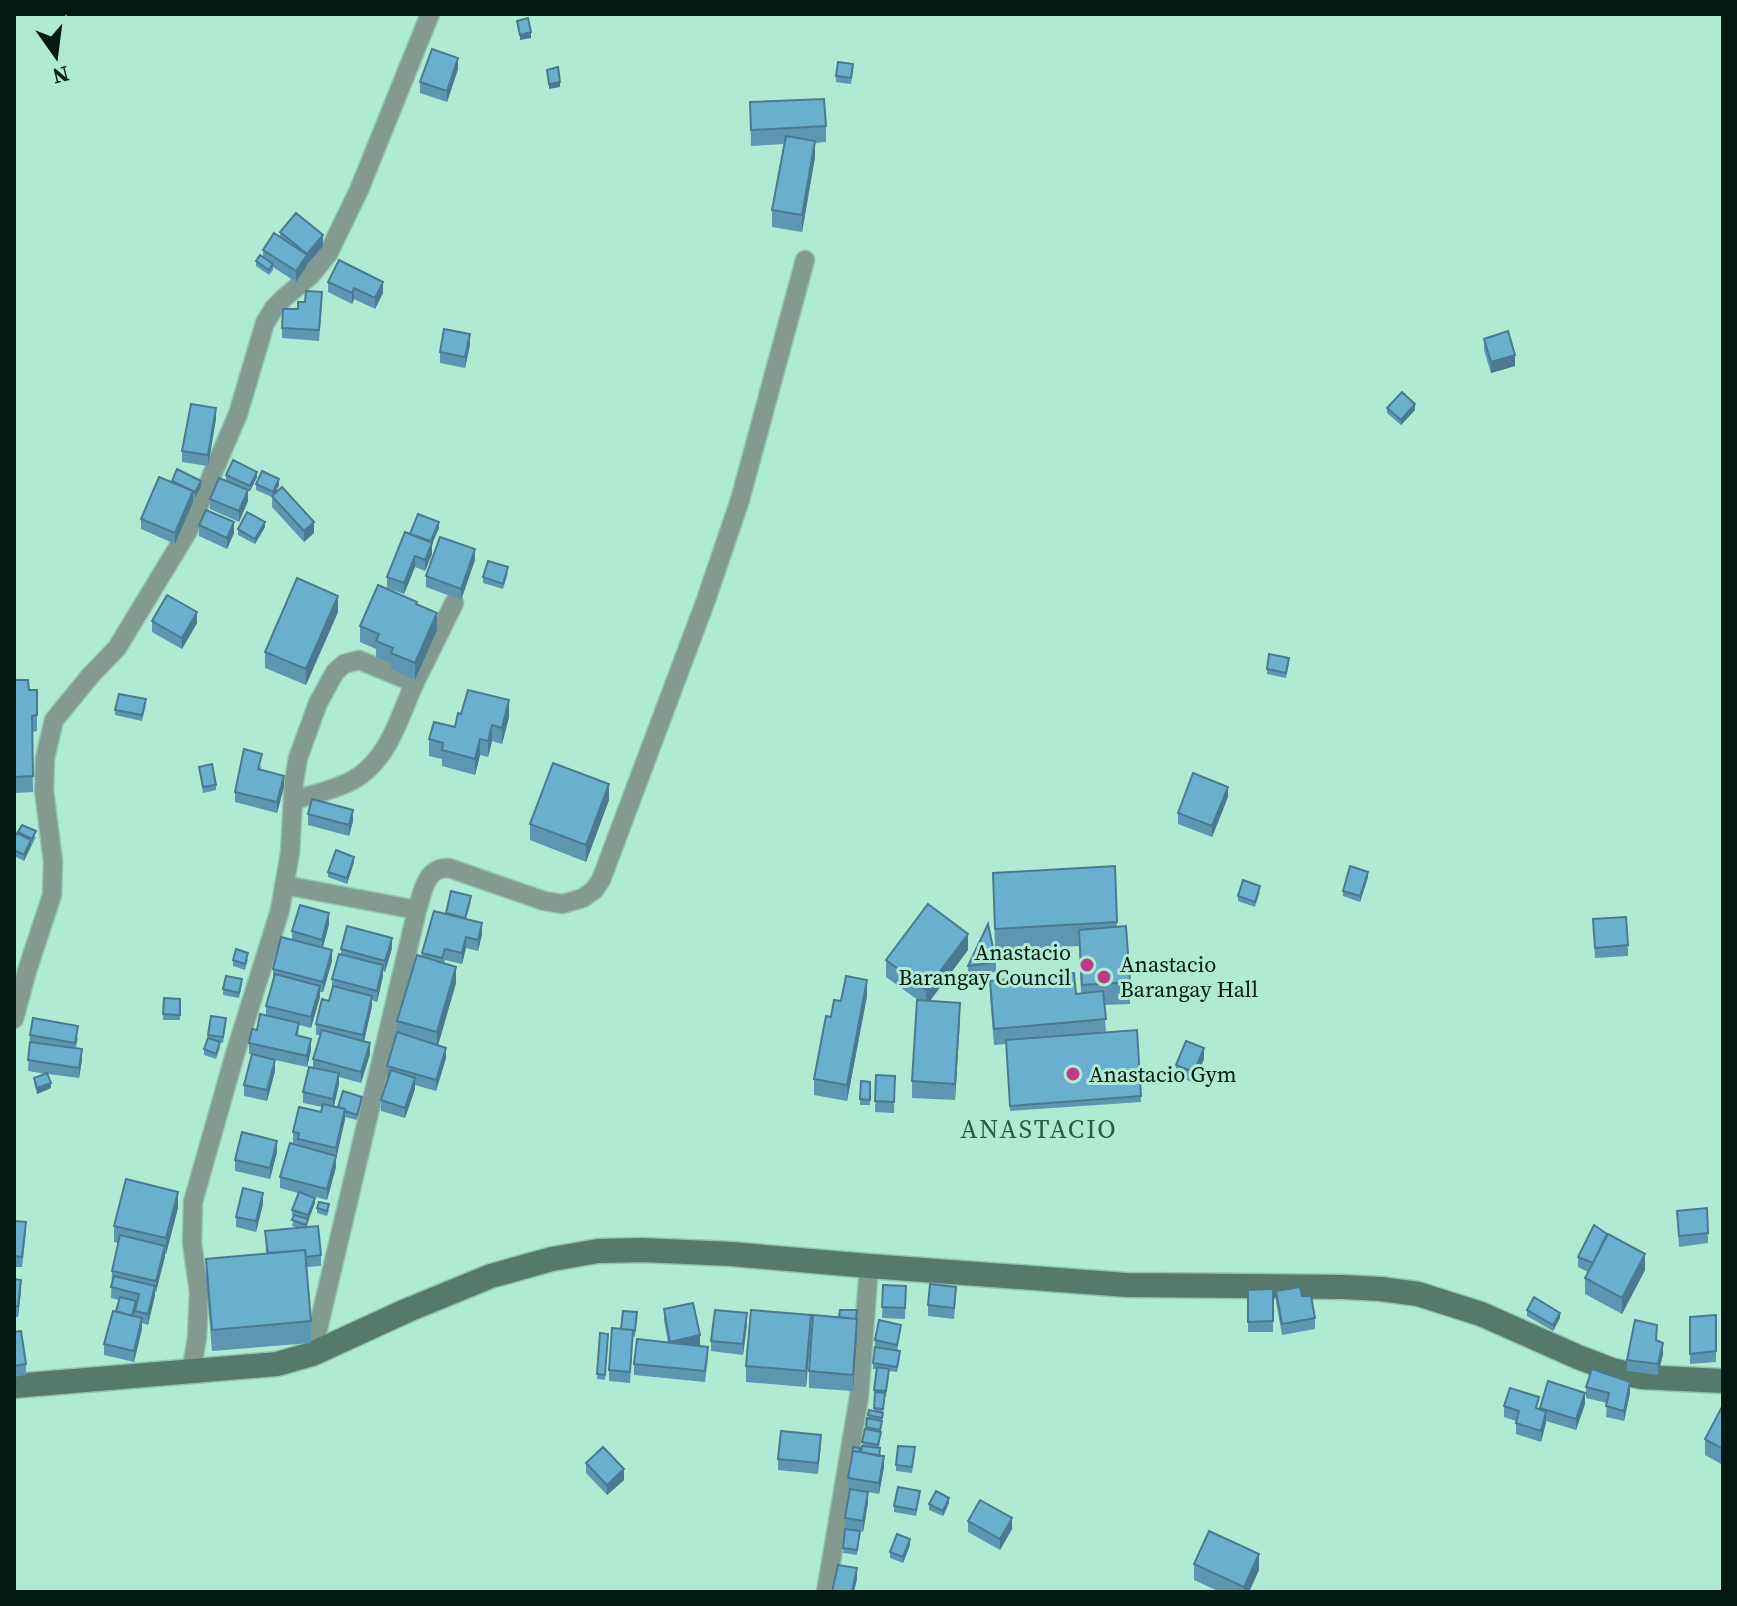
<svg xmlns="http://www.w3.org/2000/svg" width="1737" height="1606" font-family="'Source Serif 4',serif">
	<rect width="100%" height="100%" fill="#afebd3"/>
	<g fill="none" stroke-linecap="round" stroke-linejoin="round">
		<g stroke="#90c5b0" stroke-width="21">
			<path id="street" d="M 294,800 C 314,794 335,790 353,780 C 389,760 399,717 415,682 C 428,656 441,630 454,603
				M 284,885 L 417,910
				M 14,1019 L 27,971 L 52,895 L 53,862 L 44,790 L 45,758 L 54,720 L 91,675 L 117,648 L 188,531 L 238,414 L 265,323 L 274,308 L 284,298 L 311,275 L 328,254 L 359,190 L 430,14
				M 312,1354 L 417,910 C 423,892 425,867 449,868 L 544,901 L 563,904 L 583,898 L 594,890 L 601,880 L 706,600 L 740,500 L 805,260
				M 191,1372 L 197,1338 L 199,1292 L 192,1243 L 193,1202 L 235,1054 L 280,910 L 290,853 L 294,782 L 298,758 L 318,703 L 335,672 L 344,664 L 359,660 L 415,683
				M 826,1592 L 859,1397 L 869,1266"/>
		</g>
		<g stroke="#90c5b0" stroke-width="27">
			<path id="secondary" d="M 14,1386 L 277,1364 L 312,1354 L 408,1310 L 491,1276 L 552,1259 L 598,1251 L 642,1250 L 731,1254 L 869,1266 L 1127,1285 L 1343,1287 L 1381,1289 L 1418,1294 L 1481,1314 L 1578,1357 L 1612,1370 L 1641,1377 L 1723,1381"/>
		</g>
		<use href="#street" stroke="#829a90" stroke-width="18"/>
		<use href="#secondary" stroke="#557a6b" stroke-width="24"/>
	</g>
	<path fill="#5c96b1" d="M 458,69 L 447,102 L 420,93 L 420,82 Z
		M 853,69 L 851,84 L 836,82 L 836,76 Z
		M 750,102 L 826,126 L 826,142 L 815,143 L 815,157 L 802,232 L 772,227 L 772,210 L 784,144 L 751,146 Z
		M 280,232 L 323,246 L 307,264 L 296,282 L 273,267 L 273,270 L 269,275 L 256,266 L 256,261 L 263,257 L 263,250 L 280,237 Z
		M 328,282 L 383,293 L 375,309 L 354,299 L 352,304 L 328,292 Z
		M 322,303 L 319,341 L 282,338 L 282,328 L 298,309 Z
		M 1484,339 L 1515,366 L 1491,373 L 1484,350 Z
		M 470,345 L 465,368 L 440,363 L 440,352 Z
		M 1387,408 L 1415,410 L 1401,425 L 1387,413 Z
		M 216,419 L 208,466 L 182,462 L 182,451 Z
		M 226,475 L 257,477 L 250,491 L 248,491 L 248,501 L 239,522 L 210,509 L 210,499 L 226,480 Z
		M 172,482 L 201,487 L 195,498 L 193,497 L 193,502 L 175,544 L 141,529 L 141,519 Z
		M 256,484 L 279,485 L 275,494 L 314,533 L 304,542 L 272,507 L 272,497 L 256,490 Z
		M 199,525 L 234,533 L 227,549 L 199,536 Z
		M 265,527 L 255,544 L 238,535 L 238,529 Z
		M 439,528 L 432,544 L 432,554 L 425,571 L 415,567 L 404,594 L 387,588 L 387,577 L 410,534 Z
		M 475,560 L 461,600 L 426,587 L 426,576 Z
		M 508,573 L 503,589 L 483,583 L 483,577 Z
		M 417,604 L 437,630 L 415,680 L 391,669 L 391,664 L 376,657 L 376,649 L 360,642 L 360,626 Z
		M 338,612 L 306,685 L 265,668 L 265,652 Z
		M 152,621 L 197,623 L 182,649 L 152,632 Z
		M 1289,663 L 1286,678 L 1267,674 L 1267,669 Z
		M 14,680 L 29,690 L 37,690 L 37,731 L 32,732 L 33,792 L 14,793 Z
		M 146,705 L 142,721 L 115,715 L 115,710 Z
		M 509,717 L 502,744 L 492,741 L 488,757 L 480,755 L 475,775 L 442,766 L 442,759 L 429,756 L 429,739 L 455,727 Z
		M 262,765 L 260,770 L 284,787 L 277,813 L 235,802 L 235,792 Z
		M 199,767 L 216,785 L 216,790 L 203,793 Z
		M 1228,797 L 1212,837 L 1178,824 L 1178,813 Z
		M 609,800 L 586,862 L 530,840 L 530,824 Z
		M 308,814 L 353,821 L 349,836 L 308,825 Z
		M 18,832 L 36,837 L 24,861 L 14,856 L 14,838 L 18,834 Z
		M 354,862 L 347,884 L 328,877 L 328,872 Z
		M 1115,866 L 1117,927 L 1130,982 L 1130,1004 L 1104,1005 L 1106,1032 L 1137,1030 L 1141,1102 L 1010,1111 L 1006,1044 L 994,1045 L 990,997 L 990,981 L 1076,994 L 1081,993 L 1079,946 L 995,950 L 993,873 Z
		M 1368,877 L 1360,902 L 1343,896 L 1343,891 Z
		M 1260,892 L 1255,907 L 1238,901 L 1238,896 Z
		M 471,902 L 466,919 L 482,934 L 478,951 L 466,948 L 462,964 L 445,960 L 444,963 L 456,983 L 438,1045 L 446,1058 L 436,1091 L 415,1085 L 415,1089 L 405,1118 L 381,1111 L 381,1100 L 388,1077 L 387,1077 L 387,1066 L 397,1033 L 397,1021 L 422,957 L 422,953 L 446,914 Z
		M 1593,919 L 1628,945 L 1628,956 L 1595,958 Z
		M 329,924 L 323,948 L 332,961 L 323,992 L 320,992 L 320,997 L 311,1028 L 299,1025 L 298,1036 L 311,1050 L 307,1067 L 275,1060 L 275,1071 L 267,1101 L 244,1096 L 244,1085 L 252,1054 L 249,1054 L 249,1043 L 266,1016 L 266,1006 L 273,980 L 273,969 L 292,940 L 292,931 Z
		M 392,948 L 385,972 L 383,971 L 383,976 L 377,1002 L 372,1000 L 372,1006 L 364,1041 L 370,1054 L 361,1083 L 339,1077 L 339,1084 L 334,1106 L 338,1107 L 362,1102 L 357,1120 L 345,1117 L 336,1159 L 336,1167 L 327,1200 L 309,1195 L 315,1203 L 308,1221 L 307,1227 L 321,1255 L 321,1266 L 307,1267 L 311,1321 L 311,1343 L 212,1351 L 206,1280 L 206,1259 L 266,1254 L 265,1231 L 298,1228 L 292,1226 L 294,1216 L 292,1215 L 292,1210 L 298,1193 L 280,1188 L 280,1177 L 298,1145 L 298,1144 L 293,1143 L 293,1132 L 321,1112 L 322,1107 L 303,1103 L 303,1092 L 313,1068 L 313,1059 L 320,1035 L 316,1035 L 316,1024 L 329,1001 L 332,990 L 332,979 L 341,954 L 341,949 Z
		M 968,950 L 930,1001 L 960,1019 L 955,1100 L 912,1098 L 912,1081 L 918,1000 L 886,977 L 886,960 Z
		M 248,959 L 245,970 L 233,966 L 233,960 Z
		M 996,962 L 996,972 L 968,977 L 968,966 Z
		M 242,984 L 239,998 L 223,995 L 223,989 Z
		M 867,996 L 847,1101 L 814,1095 L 814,1079 L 841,1001 Z
		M 164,998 L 180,999 L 180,1020 L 163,1020 Z
		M 226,1024 L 223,1043 L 220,1042 L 220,1048 L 216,1059 L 204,1055 L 204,1049 L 208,1035 Z
		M 30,1035 L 78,1037 L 76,1048 L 82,1060 L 79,1078 L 48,1074 L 51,1088 L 37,1094 L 34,1083 L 34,1078 L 46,1074 L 28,1071 Z
		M 1204,1059 L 1194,1083 L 1176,1075 L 1176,1065 Z
		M 876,1075 L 895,1076 L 894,1113 L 875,1112 Z
		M 861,1081 L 870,1082 L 870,1105 L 860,1105 Z
		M 277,1152 L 270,1179 L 235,1171 L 235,1160 Z
		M 263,1204 L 256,1232 L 236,1227 L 236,1217 Z
		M 178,1208 L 166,1254 L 165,1254 L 156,1292 L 155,1292 L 148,1325 L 142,1323 L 142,1329 L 134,1362 L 104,1355 L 104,1344 L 119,1300 L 111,1298 L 112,1271 L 118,1243 L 114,1242 L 114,1226 Z
		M 317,1208 L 329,1210 L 327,1216 L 317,1213 Z
		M 1677,1211 L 1708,1233 L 1708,1243 L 1679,1247 Z
		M 14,1221 L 26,1233 L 22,1267 L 14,1267 Z
		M 1578,1257 L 1645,1270 L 1622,1314 L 1585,1294 L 1585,1278 L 1588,1272 L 1578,1267 Z
		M 14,1279 L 21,1291 L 18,1317 L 14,1317 Z
		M 883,1285 L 906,1286 L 905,1319 L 882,1318 Z
		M 1273,1289 L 1273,1332 L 1248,1332 L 1248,1290 Z
		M 1276,1291 L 1302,1296 L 1315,1318 L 1315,1329 L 1282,1335 L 1276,1302 Z
		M 956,1297 L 954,1319 L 928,1316 L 928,1305 Z
		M 664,1309 L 700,1346 L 708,1358 L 705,1382 L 634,1375 L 634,1364 L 668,1343 L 664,1320 Z
		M 857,1310 L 857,1335 L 853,1391 L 809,1388 L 809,1371 L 839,1317 Z
		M 1527,1310 L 1560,1318 L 1553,1331 L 1527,1316 Z
		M 637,1312 L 635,1337 L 633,1336 L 630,1383 L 609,1381 L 609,1370 L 621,1329 Z
		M 1716,1315 L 1716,1362 L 1690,1364 L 1690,1317 Z
		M 747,1324 L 743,1355 L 711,1351 L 711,1341 Z
		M 901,1330 L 897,1351 L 875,1346 L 875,1340 Z
		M 14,1332 L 26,1364 L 26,1375 L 14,1377 Z
		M 811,1332 L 806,1387 L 746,1382 L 746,1366 Z
		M 600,1333 L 608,1334 L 605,1380 L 597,1379 Z
		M 1657,1340 L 1663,1354 L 1658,1375 L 1627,1371 L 1627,1360 Z
		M 900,1357 L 897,1372 L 889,1371 L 886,1397 L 885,1396 L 879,1448 L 884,1467 L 879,1494 L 868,1492 L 868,1503 L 863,1532 L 860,1531 L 857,1555 L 843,1553 L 845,1529 L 845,1518 L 851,1489 L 848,1489 L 848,1478 L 852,1455 L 861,1453 L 868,1415 L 874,1411 L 877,1369 L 873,1369 L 873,1363 Z
		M 1586,1387 L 1630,1393 L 1624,1421 L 1606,1417 L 1607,1403 L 1586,1398 Z
		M 1585,1404 L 1576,1430 L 1546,1421 L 1541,1442 L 1516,1434 L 1516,1421 L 1504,1417 L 1504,1406 L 1540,1410 L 1540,1408 Z
		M 1723,1405 L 1723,1465 L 1705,1455 L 1705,1439 Z
		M 821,1446 L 818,1474 L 778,1470 L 778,1459 Z
		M 915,1453 L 912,1473 L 896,1471 L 896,1465 Z
		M 586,1463 L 624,1480 L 607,1495 L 586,1473 Z
		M 920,1496 L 916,1516 L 894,1512 L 894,1506 Z
		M 949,1503 L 943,1516 L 929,1510 L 929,1504 Z
		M 968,1521 L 1012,1529 L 1000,1550 L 968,1532 Z
		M 910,1545 L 903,1563 L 890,1558 L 890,1552 Z
		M 1194,1564 L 1259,1570 L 1249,1592 L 1220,1592 L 1194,1580 Z"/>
	<path fill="#4b7a90" d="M 531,32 L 531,38 L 520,40 L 520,35 Z
		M 458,58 L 458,69 L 447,102 L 447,91 Z
		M 560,82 L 560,87 L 549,89 L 549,84 Z
		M 815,141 L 815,157 L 802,232 L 802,215 Z
		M 323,235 L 323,246 L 307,265 L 307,254 Z
		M 307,255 L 307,266 L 296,282 L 296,271 Z
		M 383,282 L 383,293 L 375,309 L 375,298 Z
		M 354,288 L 354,299 L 352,304 L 352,293 Z
		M 470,334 L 470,345 L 465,368 L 465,357 Z
		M 1515,355 L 1515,366 L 1491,373 L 1491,362 Z
		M 1415,404 L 1415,410 L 1401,425 L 1401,420 Z
		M 216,408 L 216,419 L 208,466 L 208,455 Z
		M 257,472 L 257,477 L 250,491 L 250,486 Z
		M 279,479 L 279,485 L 273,498 L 273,492 Z
		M 201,481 L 201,487 L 195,498 L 195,492 Z
		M 248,490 L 248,501 L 239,522 L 239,511 Z
		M 193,491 L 193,502 L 175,544 L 175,533 Z
		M 234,522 L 234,533 L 227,549 L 227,538 Z
		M 265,522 L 265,527 L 255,544 L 255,539 Z
		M 314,522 L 314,533 L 304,542 L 304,531 Z
		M 439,522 L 439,528 L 432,544 L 432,554 L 425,571 L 425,560 Z
		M 475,549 L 475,560 L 461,600 L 461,589 Z
		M 415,556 L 415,567 L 404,594 L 404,583 Z
		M 338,596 L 338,612 L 306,685 L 306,669 Z
		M 197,612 L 197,623 L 182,649 L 182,638 Z
		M 437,613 L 437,630 L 415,680 L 415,663 Z
		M 509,700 L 509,717 L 502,744 L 502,728 Z
		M 492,725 L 492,741 L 488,757 L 488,741 Z
		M 480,739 L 480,755 L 475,775 L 475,759 Z
		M 284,776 L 284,787 L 277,813 L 277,802 Z
		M 609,784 L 609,800 L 586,862 L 586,845 Z
		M 1228,787 L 1228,797 L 1212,837 L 1212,826 Z
		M 353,810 L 353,821 L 349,836 L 349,825 Z
		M 31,840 L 31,845 L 24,861 L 24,855 Z
		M 354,857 L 354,862 L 347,884 L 347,878 Z
		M 1368,872 L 1368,877 L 1360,902 L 1360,896 Z
		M 329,913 L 329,924 L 322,950 L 322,940 Z
		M 482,923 L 482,934 L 478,951 L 478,940 Z
		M 968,934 L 968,950 L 926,1006 L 926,990 Z
		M 466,937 L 466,948 L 462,964 L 462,953 Z
		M 392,938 L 392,948 L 385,972 L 385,961 Z
		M 332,950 L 332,961 L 323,992 L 323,982 Z
		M 383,965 L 383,976 L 377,1002 L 377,991 Z
		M 456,967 L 456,983 L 437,1049 L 437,1032 Z
		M 867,980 L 867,996 L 847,1101 L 847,1085 Z
		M 320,986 L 320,997 L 311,1028 L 311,1017 Z
		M 372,996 L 372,1006 L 363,1046 L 363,1035 Z
		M 960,1003 L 960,1019 L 955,1100 L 955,1084 Z
		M 311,1039 L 311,1050 L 307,1067 L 307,1056 Z
		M 370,1043 L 370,1054 L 361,1083 L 361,1072 Z
		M 446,1048 L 446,1058 L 436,1091 L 436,1080 Z
		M 1204,1048 L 1204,1059 L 1194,1083 L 1194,1072 Z
		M 82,1049 L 82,1060 L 79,1078 L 79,1068 Z
		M 275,1060 L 275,1071 L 267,1101 L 267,1090 Z
		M 339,1073 L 339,1084 L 333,1110 L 333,1099 Z
		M 415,1078 L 415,1089 L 405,1118 L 405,1108 Z
		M 51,1083 L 51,1088 L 37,1094 L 37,1088 Z
		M 345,1109 L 345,1120 L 336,1159 L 336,1148 Z
		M 277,1141 L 277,1152 L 270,1179 L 270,1168 Z
		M 336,1156 L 336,1167 L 327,1200 L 327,1189 Z
		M 178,1192 L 178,1208 L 166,1254 L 166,1238 Z
		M 263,1193 L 263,1204 L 256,1232 L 256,1221 Z
		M 315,1198 L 315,1203 L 308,1221 L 308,1215 Z
		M 165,1246 L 165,1257 L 156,1292 L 156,1281 Z
		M 1645,1254 L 1645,1270 L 1622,1314 L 1622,1298 Z
		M 21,1280 L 21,1291 L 18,1317 L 18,1306 Z
		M 155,1286 L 155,1296 L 148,1325 L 148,1314 Z
		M 857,1310 L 857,1335 L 853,1391 L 853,1375 Z
		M 747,1313 L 747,1324 L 743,1355 L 743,1344 Z
		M 1560,1313 L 1560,1318 L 1553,1331 L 1553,1325 Z
		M 811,1315 L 811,1332 L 806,1387 L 806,1371 Z
		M 142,1318 L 142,1329 L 134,1362 L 134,1351 Z
		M 700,1335 L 700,1346 L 670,1352 L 670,1342 Z
		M 1663,1343 L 1663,1354 L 1658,1375 L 1658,1364 Z
		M 1630,1382 L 1630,1393 L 1624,1421 L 1624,1411 Z
		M 1585,1393 L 1585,1404 L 1576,1430 L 1576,1419 Z
		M 1546,1412 L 1546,1423 L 1541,1442 L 1541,1431 Z
		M 884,1456 L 884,1467 L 879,1494 L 879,1483 Z
		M 624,1469 L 624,1480 L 607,1495 L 607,1485 Z
		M 868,1492 L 868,1503 L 863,1532 L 863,1521 Z
		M 949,1498 L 949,1503 L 943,1516 L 943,1511 Z
		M 1012,1518 L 1012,1529 L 1000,1550 L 1000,1539 Z
		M 910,1539 L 910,1545 L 903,1563 L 903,1557 Z
		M 1259,1554 L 1259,1570 L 1249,1592 L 1244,1592 L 1244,1587 Z
		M 857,1568 L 857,1579 L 854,1592 L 852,1592 Z"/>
	<path fill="#6bafce" stroke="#4b7a90" stroke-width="2" d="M 528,18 L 531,32 L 520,35 L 517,21 Z
		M 432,49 L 458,58 L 447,91 L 420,82 Z
		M 838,62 L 853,64 L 851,78 L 836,76 Z
		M 558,67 L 560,82 L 549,84 L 547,70 Z
		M 824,99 L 826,126 L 751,130 L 750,102 Z
		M 786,136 L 815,141 L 802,215 L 772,210 Z
		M 296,213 L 323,235 L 307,254 L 280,232 Z
		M 274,233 L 307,255 L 296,271 L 263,250 Z
		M 260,255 L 273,264 L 269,270 L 256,261 Z
		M 339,260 L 383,282 L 375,298 L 354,288 L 352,293 L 328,282 Z
		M 306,291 L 322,292 L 319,330 L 282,328 L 283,309 L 298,309 L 298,302 L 305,302 Z
		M 444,329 L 470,334 L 465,357 L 440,352 Z
		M 1508,331 L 1515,355 L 1491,362 L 1484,339 Z
		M 1402,392 L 1415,404 L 1401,420 L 1387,408 Z
		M 191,404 L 216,408 L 208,455 L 182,451 Z
		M 233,460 L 257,472 L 250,486 L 226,475 Z
		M 177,469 L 201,481 L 195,492 L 172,481 Z
		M 262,471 L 279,479 L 273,492 L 256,484 Z
		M 159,477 L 193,491 L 175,533 L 141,519 Z
		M 219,478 L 248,490 L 239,511 L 210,499 Z
		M 282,487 L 314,522 L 304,531 L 272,496 Z
		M 206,510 L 234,522 L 227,538 L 199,525 Z
		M 247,512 L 265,522 L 255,539 L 238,529 Z
		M 418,514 L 439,522 L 431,541 L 410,534 Z
		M 405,532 L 432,543 L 425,560 L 415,556 L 404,583 L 387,577 Z
		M 440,537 L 475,549 L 461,589 L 426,576 Z
		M 488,561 L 508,567 L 503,584 L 483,577 Z
		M 297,578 L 338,596 L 306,669 L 265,652 Z
		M 378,585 L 417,602 L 416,604 L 437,613 L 415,663 L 391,653 L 393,648 L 376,641 L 379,634 L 360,626 Z
		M 167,595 L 197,612 L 182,638 L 152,621 Z
		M 1269,654 L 1289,658 L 1286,673 L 1267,669 Z
		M 14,680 L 28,680 L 29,690 L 37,690 L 37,715 L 32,716 L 33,776 L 14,777 Z
		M 468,690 L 509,700 L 502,728 L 492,725 L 488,741 L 480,739 L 475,759 L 442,750 L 443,743 L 429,739 L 434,722 L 455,727 L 458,713 L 461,714 Z
		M 119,694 L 146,699 L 142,715 L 115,710 Z
		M 244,749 L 262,754 L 258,769 L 284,776 L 277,802 L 235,792 Z
		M 553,763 L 609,784 L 586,845 L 530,824 Z
		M 212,764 L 216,785 L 203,787 L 199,767 Z
		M 1193,773 L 1228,787 L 1212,826 L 1178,813 Z
		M 312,799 L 353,810 L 349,825 L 308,814 Z
		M 22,825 L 36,831 L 32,839 L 18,832 Z
		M 17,833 L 31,840 L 24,855 L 14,850 L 14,838 Z
		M 336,850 L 354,857 L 347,878 L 328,872 Z
		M 1115,866 L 1117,922 L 995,929 L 993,873 Z
		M 1350,866 L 1368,872 L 1360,896 L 1343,891 Z
		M 1243,880 L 1260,886 L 1255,902 L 1238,896 Z
		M 451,891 L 471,896 L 465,918 L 446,913 Z
		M 928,904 L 968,934 L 926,990 L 886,960 Z
		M 300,905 L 329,913 L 322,940 L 292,931 Z
		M 434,911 L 482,923 L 478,940 L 466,937 L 462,953 L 445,949 L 442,958 L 422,953 Z
		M 1626,917 L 1628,945 L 1595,948 L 1593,919 Z
		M 988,924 L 996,962 L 968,966 Z
		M 347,926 L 392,938 L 385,961 L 341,949 Z
		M 1126,926 L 1130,982 L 1082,985 L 1079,930 Z
		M 281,937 L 332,950 L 323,982 L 273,969 Z
		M 236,949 L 248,953 L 245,964 L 233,960 Z
		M 339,954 L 383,965 L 377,991 L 332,979 Z
		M 417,955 L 456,967 L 437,1032 L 397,1021 Z
		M 1074,973 L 1076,994 L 1103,991 L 1106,1019 L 994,1029 L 990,981 Z
		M 275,974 L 320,986 L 311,1017 L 266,1006 Z
		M 226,976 L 242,979 L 239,993 L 223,989 Z
		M 846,976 L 867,980 L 847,1085 L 814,1079 L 826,1016 L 831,1017 L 834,1000 L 841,1001 Z
		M 333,986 L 372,996 L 363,1035 L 316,1024 L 322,999 L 329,1001 Z
		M 164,998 L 180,999 L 180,1015 L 163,1014 Z
		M 917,1000 L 960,1003 L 955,1084 L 912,1081 Z
		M 260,1014 L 299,1023 L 296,1035 L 311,1039 L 307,1056 L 249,1043 L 252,1029 L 257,1030 Z
		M 211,1016 L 226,1018 L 223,1037 L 208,1035 Z
		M 33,1018 L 78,1026 L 75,1043 L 30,1035 Z
		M 322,1030 L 370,1043 L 361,1072 L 313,1059 Z
		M 1137,1030 L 1141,1096 L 1010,1106 L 1006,1040 Z
		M 397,1032 L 446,1048 L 436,1080 L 387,1066 Z
		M 208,1038 L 220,1042 L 216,1054 L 204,1049 Z
		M 1186,1041 L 1204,1048 L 1194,1072 L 1176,1065 Z
		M 30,1042 L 82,1049 L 79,1068 L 28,1060 Z
		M 252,1054 L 275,1060 L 267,1090 L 244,1085 Z
		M 309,1067 L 339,1073 L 333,1099 L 303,1092 Z
		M 391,1070 L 415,1078 L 405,1108 L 381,1100 Z
		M 47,1073 L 51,1083 L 37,1088 L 34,1078 Z
		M 876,1075 L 895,1076 L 894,1102 L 875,1101 Z
		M 861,1081 L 870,1082 L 870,1100 L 860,1099 Z
		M 343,1091 L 362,1097 L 357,1115 L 345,1111 L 345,1109 L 338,1107 Z
		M 323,1104 L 345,1109 L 336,1148 L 298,1139 L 299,1133 L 293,1132 L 299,1107 L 321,1112 Z
		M 242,1132 L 277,1141 L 270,1168 L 235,1160 Z
		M 290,1143 L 336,1156 L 327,1189 L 280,1177 Z
		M 126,1179 L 178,1192 L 166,1238 L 114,1226 Z
		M 243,1188 L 263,1193 L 256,1221 L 236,1217 Z
		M 299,1192 L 315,1198 L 308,1215 L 292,1210 Z
		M 319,1202 L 329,1204 L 327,1211 L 317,1208 Z
		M 1707,1208 L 1708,1233 L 1679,1236 L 1677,1211 Z
		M 294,1215 L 308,1219 L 306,1225 L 292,1220 Z
		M 14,1221 L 26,1222 L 22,1257 L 14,1256 Z
		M 1594,1225 L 1607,1234 L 1593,1263 L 1578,1257 Z
		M 318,1226 L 321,1255 L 306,1257 L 305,1250 L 268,1253 L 265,1231 Z
		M 1608,1234 L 1645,1254 L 1622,1298 L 1585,1278 Z
		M 120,1235 L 165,1246 L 156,1281 L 112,1271 Z
		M 305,1250 L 311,1321 L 212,1330 L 206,1259 Z
		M 114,1276 L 155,1286 L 148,1314 L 135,1311 L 139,1294 L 111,1287 Z
		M 14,1279 L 21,1280 L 18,1306 L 14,1306 Z
		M 930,1284 L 956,1287 L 954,1308 L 928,1305 Z
		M 883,1285 L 906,1286 L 905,1308 L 882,1307 Z
		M 1300,1287 L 1302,1296 L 1311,1296 L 1315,1318 L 1282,1324 L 1276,1291 Z
		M 1273,1289 L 1273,1321 L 1248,1322 L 1248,1290 Z
		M 120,1297 L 136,1301 L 132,1316 L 116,1311 Z
		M 1534,1297 L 1560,1313 L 1553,1325 L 1527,1310 Z
		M 693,1303 L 700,1335 L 670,1342 L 664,1309 Z
		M 715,1310 L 747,1313 L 743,1344 L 711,1341 Z
		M 751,1310 L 811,1315 L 806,1371 L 746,1366 Z
		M 840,1310 L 857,1310 L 856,1319 L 839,1317 Z
		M 113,1311 L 142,1318 L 134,1351 L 104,1344 Z
		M 623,1311 L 637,1312 L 635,1331 L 633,1331 L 633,1330 L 621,1329 Z
		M 813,1315 L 857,1319 L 853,1375 L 809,1371 Z
		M 1716,1315 L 1716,1351 L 1690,1354 L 1690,1317 Z
		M 879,1320 L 901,1325 L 897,1345 L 875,1340 Z
		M 1635,1320 L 1657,1325 L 1656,1340 L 1663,1343 L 1658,1364 L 1627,1360 Z
		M 612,1328 L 633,1330 L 630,1372 L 609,1370 Z
		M 21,1331 L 26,1364 L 14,1366 L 14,1332 Z
		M 600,1333 L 608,1334 L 605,1375 L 597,1374 Z
		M 637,1339 L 708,1347 L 705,1371 L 634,1364 Z
		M 875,1347 L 900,1351 L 897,1367 L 873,1363 Z
		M 877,1367 L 889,1369 L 886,1391 L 874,1390 Z
		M 1592,1369 L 1630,1382 L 1624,1411 L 1606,1406 L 1609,1393 L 1586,1387 Z
		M 1548,1381 L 1585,1393 L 1576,1419 L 1540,1408 Z
		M 1510,1388 L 1539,1397 L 1536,1408 L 1546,1412 L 1541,1431 L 1516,1423 L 1519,1411 L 1504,1406 Z
		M 875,1392 L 885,1393 L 883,1409 L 874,1408 Z
		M 1723,1405 L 1723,1449 L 1705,1439 Z
		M 869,1410 L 883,1413 L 882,1418 L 868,1415 Z
		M 867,1418 L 882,1421 L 880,1430 L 866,1427 Z
		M 865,1429 L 881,1432 L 878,1445 L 862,1442 Z
		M 781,1431 L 821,1435 L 818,1463 L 778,1459 Z
		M 862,1446 L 880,1448 L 879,1456 L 861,1452 Z
		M 898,1446 L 915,1447 L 912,1467 L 896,1465 Z
		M 603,1447 L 624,1469 L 607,1485 L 586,1463 Z
		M 853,1447 L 860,1448 L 859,1452 L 853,1451 L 852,1455 Z
		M 853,1451 L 884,1456 L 879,1483 L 848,1478 Z
		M 898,1487 L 920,1491 L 916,1510 L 894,1506 Z
		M 850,1489 L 868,1492 L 863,1521 L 845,1518 Z
		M 936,1491 L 949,1498 L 943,1511 L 929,1504 Z
		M 980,1500 L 1012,1518 L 1000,1539 L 968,1521 Z
		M 845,1529 L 860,1531 L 857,1550 L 843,1548 Z
		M 1209,1531 L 1259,1554 L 1244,1587 L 1194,1564 Z
		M 897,1534 L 910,1539 L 903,1557 L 890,1552 Z
		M 838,1565 L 857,1568 L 852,1592 L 832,1592 Z"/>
	<g fill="#bc3c87" stroke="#afebd3" stroke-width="3">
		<circle cx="1087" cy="965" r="8"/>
		<circle cx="1104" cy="977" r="8"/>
		<circle cx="1073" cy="1074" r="8"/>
	</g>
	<g text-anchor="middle" stroke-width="6" stroke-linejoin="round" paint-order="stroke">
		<g font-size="22" fill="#021911" stroke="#afebd3" text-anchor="start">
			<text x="1071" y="960" text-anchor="end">Anastacio<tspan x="1071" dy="25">Barangay Council</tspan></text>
			<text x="1120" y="972">Anastacio<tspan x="1120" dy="25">Barangay Hall</tspan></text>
			<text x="1089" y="1082">Anastacio Gym</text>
		</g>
		<g font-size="26" letter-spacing="2" fill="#235d4a" stroke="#afebd3">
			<text x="1039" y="1138">ANASTACIO</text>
		</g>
	</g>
	<rect width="1737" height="1606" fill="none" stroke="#021911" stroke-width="32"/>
	<g transform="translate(56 56) rotate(166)" stroke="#afebd3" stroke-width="6" paint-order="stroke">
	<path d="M0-6L14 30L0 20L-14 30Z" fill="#021911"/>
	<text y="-12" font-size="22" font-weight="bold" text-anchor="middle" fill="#021911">N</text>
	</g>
</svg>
